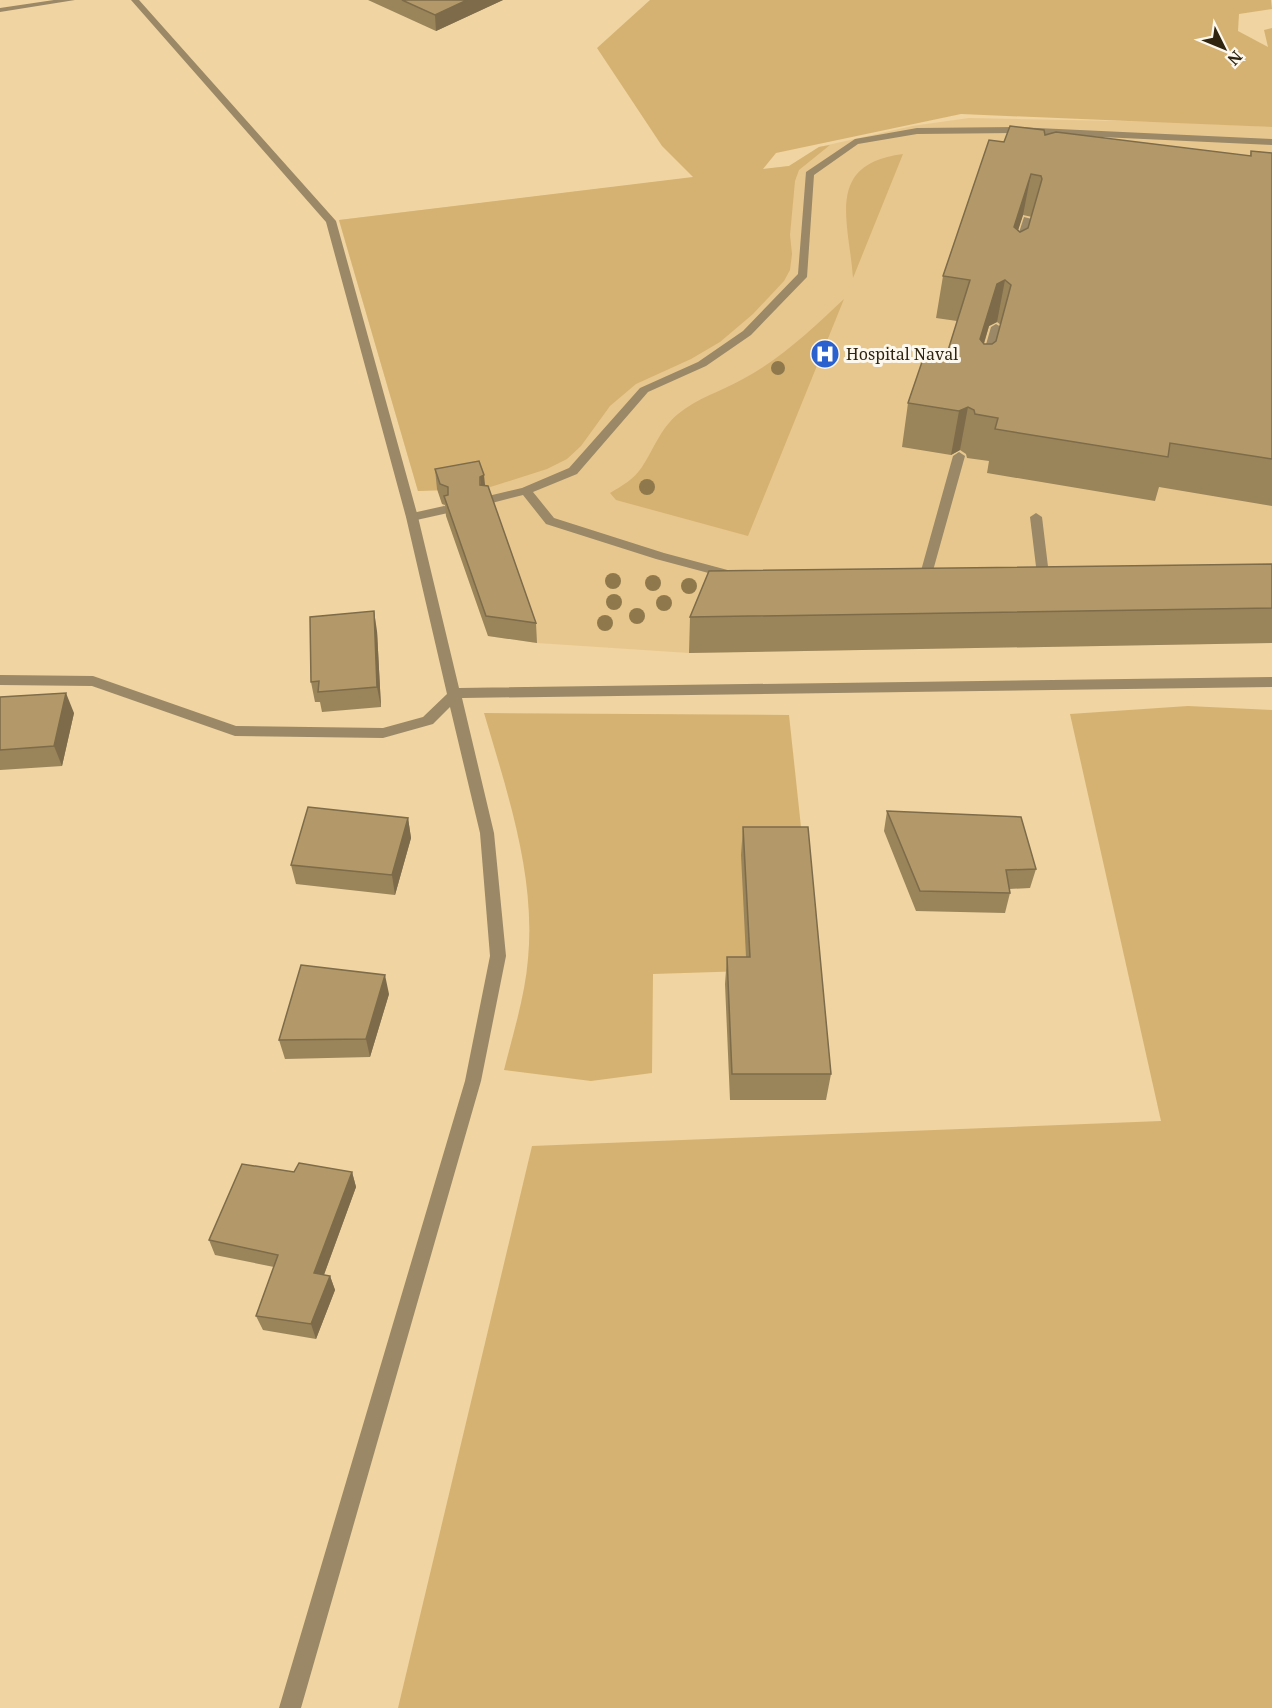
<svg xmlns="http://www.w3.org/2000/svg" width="1272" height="1708" font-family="'Noto Serif',serif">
	<rect width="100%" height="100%" fill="#f0d4a1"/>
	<path fill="#e7c78e" d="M 969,118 L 1170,122 L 1272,127 L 1272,643 L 689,653 L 537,643 L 488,636 L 437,489 L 418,491 L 339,220 L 789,166 L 819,147 L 912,126 Z"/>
	<path fill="#d5b272" d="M 650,0 L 1271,0 L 1272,9 L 1239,14 L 1238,31 L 1268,47 L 1264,30 L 1272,28 L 1272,127 L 961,114 L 776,153 L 763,169 L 789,166 L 819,147 L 830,145 L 799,170 L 795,181 L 790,235 L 792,254 L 790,270 L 784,281 L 753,314 L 720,342 L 691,359 L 636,384 L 610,406 L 581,446 L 567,459 L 547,469 L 484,489 L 418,491 L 339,220 L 693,177 L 662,146 L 597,48 Z
		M 903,154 L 853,278 C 849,221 824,164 903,154 Z
		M 844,299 L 748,536 L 616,500 L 610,493 C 622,486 634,479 642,467 C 654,449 660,429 678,414 C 697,398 722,391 743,379 C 781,359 813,328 844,299 Z
		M 1188,706 L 1272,710 L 1272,1708 L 398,1708 L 532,1146 L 1161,1121 L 1070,714 Z
		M 484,713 L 789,715 L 804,855 L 747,971 L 653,974 L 652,1073 L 591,1081 L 504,1070 C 513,1034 525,996 528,959 C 536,875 507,792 484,713 Z"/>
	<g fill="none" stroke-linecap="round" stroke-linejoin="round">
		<path fill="#9a8866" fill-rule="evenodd" d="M 1015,127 L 1272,139 L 1272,145 L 1015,133 L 917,134 L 858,144 L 814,175 L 807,277 L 751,335 L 706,366 L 648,392 L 577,474 L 533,492 L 554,518 L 664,553 L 735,572 L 737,575 L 735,578 L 731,579 L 656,559 L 546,524 L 523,495 L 488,504 L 484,503 L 484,497 L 522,488 L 569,468 L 640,388 L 698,362 L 743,331 L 798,274 L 806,172 L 855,139 L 917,128 Z
			M 1024,217 L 1032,219 L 1024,248 L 1019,251 L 1014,248 Z
			M 996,324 L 1001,327 L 991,362 L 990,364 L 982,364 L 981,362 L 991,327 Z
			M 959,452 L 965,456 L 929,585 L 928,588 L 918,588 L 917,585 L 953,456 Z
			M 444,506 L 448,507 L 448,513 L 412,521 L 406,517 L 408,514 Z
			M 1036,513 L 1042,517 L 1050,583 L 1044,587 L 1038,583 L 1030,517 Z"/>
		<path fill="#9a8866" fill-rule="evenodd" d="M 54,0 L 75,0 L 0,12 L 0,8 Z
			M 131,0 L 139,0 L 336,221 L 418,517 L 459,688 L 1272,677 L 1272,687 L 462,698 L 494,833 L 506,956 L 481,1081 L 301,1708 L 279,1708 L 465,1081 L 490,956 L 480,833 L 450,707 L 433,724 L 383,738 L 235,736 L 92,686 L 0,685 L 0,675 L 93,676 L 236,726 L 383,728 L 423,717 L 447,694 L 406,517 L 326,222 Z"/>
	</g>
	<g fill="#8f794c">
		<circle cx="778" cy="368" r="7"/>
		<circle cx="647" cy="487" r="8"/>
		<circle cx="613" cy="581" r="8"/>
		<circle cx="653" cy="583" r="8"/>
		<circle cx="689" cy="586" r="8"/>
		<circle cx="614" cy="602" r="8"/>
		<circle cx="664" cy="603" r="8"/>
		<circle cx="637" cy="616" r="8"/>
		<circle cx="605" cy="623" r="8"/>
	</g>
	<path fill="#9a845a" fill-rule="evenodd" d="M 368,0 L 503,0 L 436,31 Z
		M 1045,135 L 1250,156 L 1251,151 L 1272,153 L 1272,506 L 1159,487 L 1155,501 L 987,473 L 989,461 L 967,458 L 966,454 L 960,450 L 951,455 L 902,447 L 908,403 L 945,360 L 957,321 L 936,318 L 943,276 L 1004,142 ZM 1023,215 L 1032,217 L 1028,228 L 1020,232 L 1018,230 ZM 997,322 L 1001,325 L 996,341 L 992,344 L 984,344 L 989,326 Z
		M 435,469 L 485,485 L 536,623 L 537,643 L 488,636 L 446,516 L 445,505 L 442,504 L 437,489 Z
		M 1272,564 L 1272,643 L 689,653 L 690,617 Z
		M 377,631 L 381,707 L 322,712 L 320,702 L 315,702 L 311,682 Z
		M 0,697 L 74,713 L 62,766 L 0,770 Z
		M 887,811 L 1036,869 L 1030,888 L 1009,889 L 1010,893 L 1005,913 L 916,911 L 884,831 Z
		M 408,818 L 411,838 L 395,895 L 296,884 L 291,865 Z
		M 743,827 L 831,1074 L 826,1100 L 730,1100 L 725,984 L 727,957 L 746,957 L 741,855 Z
		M 389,994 L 370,1057 L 285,1059 L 279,1040 Z
		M 294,1172 L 352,1172 L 356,1187 L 324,1275 L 330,1276 L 335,1290 L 316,1339 L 263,1330 L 256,1316 L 274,1267 L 215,1255 L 209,1240 Z"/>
	<path fill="#7d6b4a" d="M 467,0 L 503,0 L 436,31 L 435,15 Z
		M 1031,174 L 1023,215 L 1006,268 L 1014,227 Z
		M 1005,280 L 997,322 L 989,326 L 972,382 L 980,339 L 997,284 Z
		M 968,407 L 960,450 L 951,455 L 959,411 Z
		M 484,475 L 486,494 L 482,497 L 480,477 Z
		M 374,611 L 377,631 L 381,707 L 377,687 Z
		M 66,693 L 74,713 L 62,766 L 54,746 Z
		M 408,818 L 411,838 L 395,895 L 392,875 Z
		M 385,975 L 389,994 L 370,1057 L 366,1039 Z
		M 352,1172 L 356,1187 L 319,1288 L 314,1273 Z
		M 330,1276 L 335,1290 L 316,1339 L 311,1324 Z"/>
	<path fill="#b39969" stroke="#7d6b4a" stroke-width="1.5" fill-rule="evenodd" d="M 402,0 L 467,0 L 435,15 Z
		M 1010,126 L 1044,130 L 1045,135 L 1056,132 L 1251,156 L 1251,151 L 1272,153 L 1272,459 L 1170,443 L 1168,457 L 995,429 L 998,418 L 975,414 L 974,410 L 968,407 L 959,411 L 908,403 L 924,356 L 945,360 L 970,280 L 943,276 L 989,140 L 1004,142 ZM 1031,174 L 1041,176 L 1042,179 L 1028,228 L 1020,232 L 1014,227 ZM 1005,280 L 1011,285 L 996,341 L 992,344 L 984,344 L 980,339 L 997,284 Z
		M 479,461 L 484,475 L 480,477 L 480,485 L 488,486 L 536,623 L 486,616 L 444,496 L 448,495 L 448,487 L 440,484 L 435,469 Z
		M 1272,564 L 1272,608 L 690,617 L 709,571 Z
		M 374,611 L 377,687 L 318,692 L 319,681 L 311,682 L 310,617 Z
		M 66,693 L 54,746 L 0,750 L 0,697 Z
		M 308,807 L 408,818 L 392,875 L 291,865 Z
		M 887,811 L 1021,817 L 1036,869 L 1006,870 L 1010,893 L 920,891 Z
		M 743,827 L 808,827 L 831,1074 L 732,1074 L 727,957 L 750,957 Z
		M 301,965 L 385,975 L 366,1039 L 279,1040 Z
		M 299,1163 L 352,1172 L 314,1273 L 330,1276 L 311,1324 L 256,1316 L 278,1255 L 209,1240 L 242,1164 L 294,1172 Z"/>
	<defs>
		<g id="hospital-disc" transform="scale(1.5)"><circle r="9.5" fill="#2a61cf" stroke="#fdf8ee"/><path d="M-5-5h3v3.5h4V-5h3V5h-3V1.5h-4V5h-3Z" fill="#fff"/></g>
	</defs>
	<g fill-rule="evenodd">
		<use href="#hospital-disc" x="825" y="354"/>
	</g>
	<g text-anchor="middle" stroke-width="6" stroke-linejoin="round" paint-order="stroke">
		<g font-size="16" fill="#2e2410" stroke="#fdf8ee" text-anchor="start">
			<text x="846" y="360">Hospital Naval</text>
		</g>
	</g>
	<g transform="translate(1224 48) rotate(133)" stroke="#fdf8ee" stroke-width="4.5" paint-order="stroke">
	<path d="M0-4.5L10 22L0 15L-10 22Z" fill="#2e2410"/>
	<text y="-9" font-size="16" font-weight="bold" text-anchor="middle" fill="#2e2410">N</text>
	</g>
</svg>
